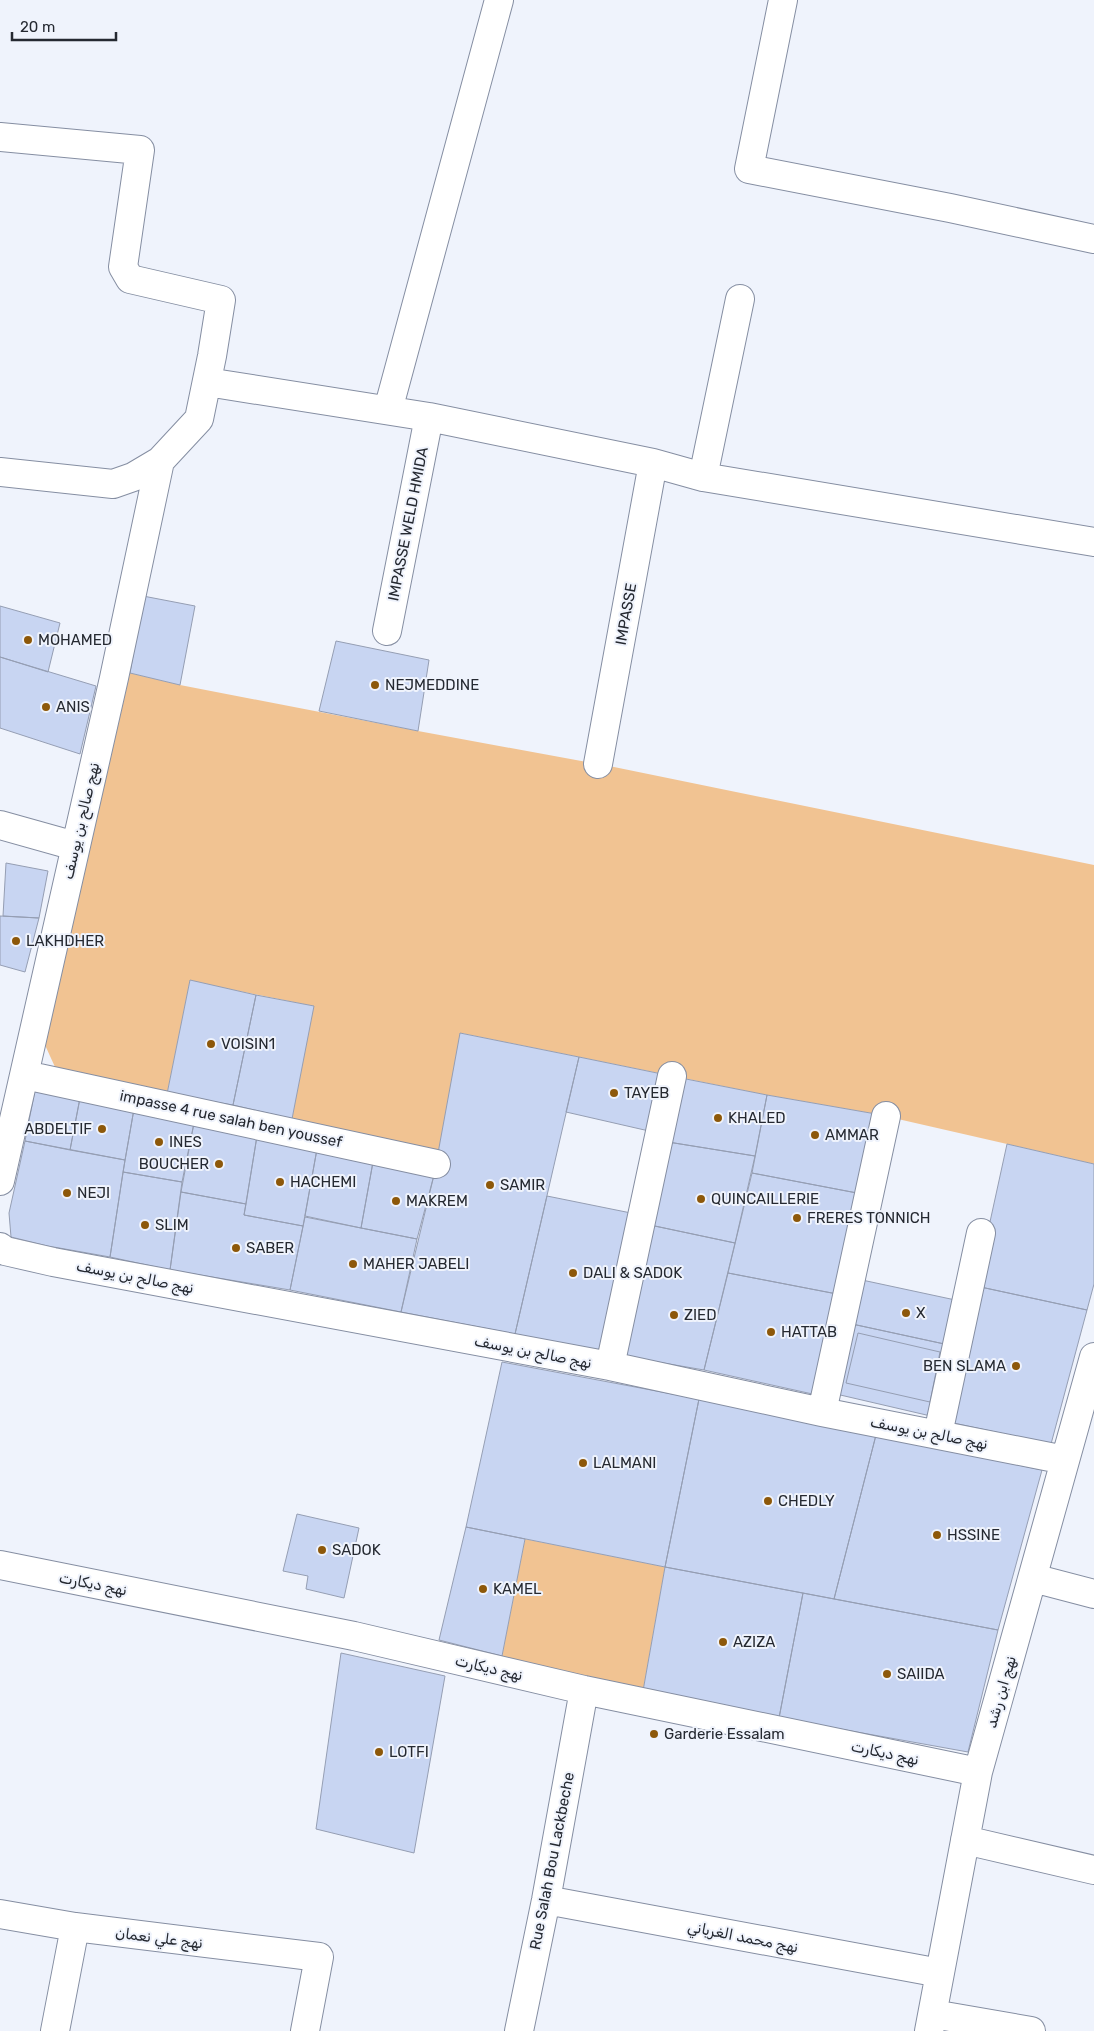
<svg xmlns="http://www.w3.org/2000/svg" width="1094" height="2031" font-family="Rubik,Vazirmatn,sans-serif">
	<rect width="100%" height="100%" fill="#eff3fc"/>
	<path fill="#f1c392" d="M 130,673 L 180,685 L 418,731 L 614,767 L 1094,865 L 1094,1164 L 876,1114 L 767,1095 L 461,1033 L 439,1150 L 292,1119 L 313,1006 L 190,981 L 167,1094 L 55,1067 L 45,1045 Z
		M 525,1539 L 665,1567 L 643,1691 L 502,1656 Z"/>
	<path fill="#c8d5f2" stroke="#959eb3" d="M 143,596 L 195,606 L 180,685 L 130,673 Z
		M 0,606 L 60,623 L 48,672 L 0,657 Z
		M 336,641 L 429,660 L 418,731 L 319,711 Z
		M 0,657 L 96,686 L 80,754 L 0,728 Z
		M 6,863 L 48,871 L 39,918 L 3,916 Z
		M 0,916 L 39,918 L 25,972 L 0,965 Z
		M 190,980 L 256,995 L 233,1105 L 167,1094 Z
		M 256,995 L 314,1006 L 292,1119 L 233,1105 Z
		M 460,1033 L 579,1057 L 515,1334 L 401,1312 L 434,1175 Z
		M 579,1057 L 662,1074 L 649,1131 L 566,1112 Z
		M 681,1078 L 767,1095 L 755,1156 L 668,1142 Z
		M 35,1090 L 80,1098 L 70,1150 L 25,1141 Z
		M 767,1095 L 876,1114 L 857,1193 L 752,1173 Z
		M 80,1098 L 134,1109 L 125,1160 L 70,1150 Z
		M 134,1109 L 194,1123 L 182,1182 L 123,1172 Z
		M 194,1123 L 257,1136 L 246,1204 L 181,1192 Z
		M 257,1136 L 317,1149 L 303,1226 L 244,1215 Z
		M 25,1141 L 125,1160 L 110,1257 L 48,1246 L 11,1237 L 9,1213 Z
		M 668,1142 L 755,1156 L 735,1243 L 650,1225 Z
		M 1007,1144 L 1094,1164 L 1094,1284 L 1087,1310 L 976,1286 Z
		M 317,1149 L 373,1162 L 361,1228 L 305,1216 Z
		M 373,1162 L 434,1175 L 417,1239 L 361,1228 Z
		M 123,1172 L 182,1182 L 170,1270 L 110,1257 Z
		M 752,1173 L 857,1193 L 837,1294 L 728,1273 Z
		M 181,1192 L 246,1204 L 244,1215 L 303,1226 L 290,1290 L 170,1270 Z
		M 547,1196 L 631,1213 L 601,1352 L 515,1334 Z
		M 305,1217 L 417,1239 L 401,1312 L 290,1290 Z
		M 650,1225 L 735,1243 L 704,1370 L 623,1356 Z
		M 728,1273 L 837,1294 L 817,1395 L 704,1370 Z
		M 862,1280 L 960,1301 L 949,1345 L 852,1324 Z
		M 976,1286 L 1087,1310 L 1051,1444 L 949,1422 Z
		M 852,1324 L 949,1345 L 935,1417 L 836,1394 Z
		M 858,1333 L 940,1352 L 930,1402 L 846,1383 Z
		M 502,1362 L 699,1399 L 665,1567 L 466,1527 Z
		M 699,1399 L 876,1435 L 834,1599 L 665,1567 Z
		M 876,1435 L 1042,1470 L 998,1630 L 834,1599 Z
		M 297,1514 L 359,1528 L 344,1598 L 306,1589 L 308,1576 L 283,1571 Z
		M 466,1527 L 525,1539 L 502,1656 L 439,1640 Z
		M 665,1567 L 803,1593 L 779,1718 L 643,1691 Z
		M 803,1593 L 998,1630 L 968,1752 L 779,1718 Z
		M 341,1653 L 445,1676 L 414,1853 L 316,1829 Z"/>
	<g fill="none" stroke-linecap="round" stroke-linejoin="round">
		<g stroke="#858ea2" stroke-width="30">
			<path id="minor" d="M 783,0 L 749,169 L 950,208 L 1094,239
				M 0,137 L 140,150 L 123,267 L 130,279 L 221,300 L 212,356 L 199,419 L 160,461 L 133,477 L 113,484 L 0,472
				M 207,382 L 429,417 L 653,463 L 703,477 L 1094,542
				M 388,410 L 499,0
				M 703,477 L 740,299
				M 387,631 L 429,417
				M 598,764 L 653,463
				M 0,825 L 75,846
				M 25,1075 L 436,1164
				M 0,1181 L 114,678 L 160,461
				M 0,1247 L 5,1251 L 53,1262 L 610,1366 L 822,1412 L 1065,1460
				M 610,1366 L 672,1076
				M 822,1412 L 886,1116
				M 938,1434 L 981,1233
				M 0,1565 L 354,1636 L 584,1690 L 978,1772
				M 1033,1578 L 1094,1594
				M 965,1840 L 1094,1870
				M 546,1900 L 940,1973
				M 0,1914 L 75,1927 L 319,1957 L 305,2031
				M 933,2014 L 1031,2031
				M 55,2031 L 75,1927
				M 519,2031 L 546,1900 L 584,1690
				M 929,2031 L 978,1772 L 1094,1357"/>
		</g>
		<use href="#minor" stroke="#fff" stroke-width="28"/>
	</g>
	<g fill="#8d580a" stroke="#eff3fc" stroke-width="2">
		<circle cx="28" cy="640" r="5"/>
		<circle cx="375" cy="685" r="5"/>
		<circle cx="46" cy="707" r="5"/>
		<circle cx="16" cy="941" r="5"/>
		<circle cx="211" cy="1044" r="5"/>
		<circle cx="614" cy="1093" r="5"/>
		<circle cx="718" cy="1118" r="5"/>
		<circle cx="102" cy="1129" r="5"/>
		<circle cx="815" cy="1135" r="5"/>
		<circle cx="159" cy="1142" r="5"/>
		<circle cx="219" cy="1164" r="5"/>
		<circle cx="280" cy="1182" r="5"/>
		<circle cx="490" cy="1185" r="5"/>
		<circle cx="67" cy="1193" r="5"/>
		<circle cx="701" cy="1199" r="5"/>
		<circle cx="396" cy="1201" r="5"/>
		<circle cx="797" cy="1218" r="5"/>
		<circle cx="145" cy="1225" r="5"/>
		<circle cx="236" cy="1248" r="5"/>
		<circle cx="353" cy="1264" r="5"/>
		<circle cx="573" cy="1273" r="5"/>
		<circle cx="906" cy="1313" r="5"/>
		<circle cx="674" cy="1315" r="5"/>
		<circle cx="771" cy="1332" r="5"/>
		<circle cx="1016" cy="1366" r="5"/>
		<circle cx="583" cy="1463" r="5"/>
		<circle cx="768" cy="1501" r="5"/>
		<circle cx="937" cy="1535" r="5"/>
		<circle cx="322" cy="1550" r="5"/>
		<circle cx="483" cy="1589" r="5"/>
		<circle cx="723" cy="1642" r="5"/>
		<circle cx="887" cy="1674" r="5"/>
		<circle cx="654" cy="1734" r="5"/>
		<circle cx="379" cy="1752" r="5"/>
	</g>
	<g text-anchor="middle" stroke-width="4" stroke-linejoin="round" paint-order="stroke">
		<g font-size="15" fill="#252931" stroke="#eff3fc">
			<text transform="translate(408 524) rotate(-79)" y="5">IMPASSE WELD HMIDA</text>
			<text transform="translate(626 614) rotate(-80)" y="5">IMPASSE</text>
			<text transform="translate(81 821) rotate(-77)" y="5">نهج صالح بن يوسف</text>
			<text transform="translate(231 1119) rotate(12)" y="5">impasse 4 rue salah ben youssef</text>
			<text transform="translate(135 1277) rotate(11)" y="5">نهج صالح بن يوسف</text>
			<text transform="translate(533 1352) rotate(11)" y="5">نهج صالح بن يوسف</text>
			<text transform="translate(929 1433) rotate(11)" y="5">نهج صالح بن يوسف</text>
			<text transform="translate(93 1584) rotate(11)" y="5">نهج ديكارت</text>
			<text transform="translate(489 1668) rotate(13)" y="5">نهج ديكارت</text>
			<text transform="translate(1001 1692) rotate(-74)" y="5">نهج ابن رشد</text>
			<text transform="translate(885 1753) rotate(12)" y="5">نهج ديكارت</text>
			<text transform="translate(552 1861) rotate(-79)" y="5">Rue Salah Bou Lackbeche</text>
			<text transform="translate(743 1937) rotate(11)" y="5">نهج محمد الغرياني</text>
			<text transform="translate(159 1938) rotate(7)" y="5">نهج علي نعمان</text>
		</g>
		<g font-size="15" fill="#252931" stroke="#eff3fc" text-anchor="start">
			<text x="38" y="645">MOHAMED</text>
			<text x="385" y="690">NEJMEDDINE</text>
			<text x="56" y="712">ANIS</text>
			<text x="26" y="946">LAKHDHER</text>
			<text x="221" y="1049">VOISIN1</text>
			<text x="624" y="1098">TAYEB</text>
			<text x="728" y="1123">KHALED</text>
			<text x="92" y="1134" text-anchor="end">ABDELTIF</text>
			<text x="825" y="1140">AMMAR</text>
			<text x="169" y="1147">INES</text>
			<text x="209" y="1169" text-anchor="end">BOUCHER</text>
			<text x="290" y="1187">HACHEMI</text>
			<text x="500" y="1190">SAMIR</text>
			<text x="77" y="1198">NEJI</text>
			<text x="711" y="1204">QUINCAILLERIE</text>
			<text x="406" y="1206">MAKREM</text>
			<text x="807" y="1223">FRERES TONNICH</text>
			<text x="155" y="1230">SLIM</text>
			<text x="246" y="1253">SABER</text>
			<text x="363" y="1269">MAHER JABELI</text>
			<text x="583" y="1278">DALI &amp; SADOK</text>
			<text x="916" y="1318">X</text>
			<text x="684" y="1320">ZIED</text>
			<text x="781" y="1337">HATTAB</text>
			<text x="1006" y="1371" text-anchor="end">BEN SLAMA</text>
			<text x="593" y="1468">LALMANI</text>
			<text x="778" y="1506">CHEDLY</text>
			<text x="947" y="1540">HSSINE</text>
			<text x="332" y="1555">SADOK</text>
			<text x="493" y="1594">KAMEL</text>
			<text x="733" y="1647">AZIZA</text>
			<text x="897" y="1679">SAIIDA</text>
			<text x="664" y="1739">Garderie Essalam</text>
			<text x="389" y="1757">LOTFI</text>
		</g>
	</g>
	<path d="M12 32v8h104v-8" fill="none" stroke="#252931" stroke-width="2.5"/>
	<text x="20" y="32" font-size="15" fill="#252931" stroke="#eff3fc" stroke-width="4" paint-order="stroke">20 m</text>
</svg>
